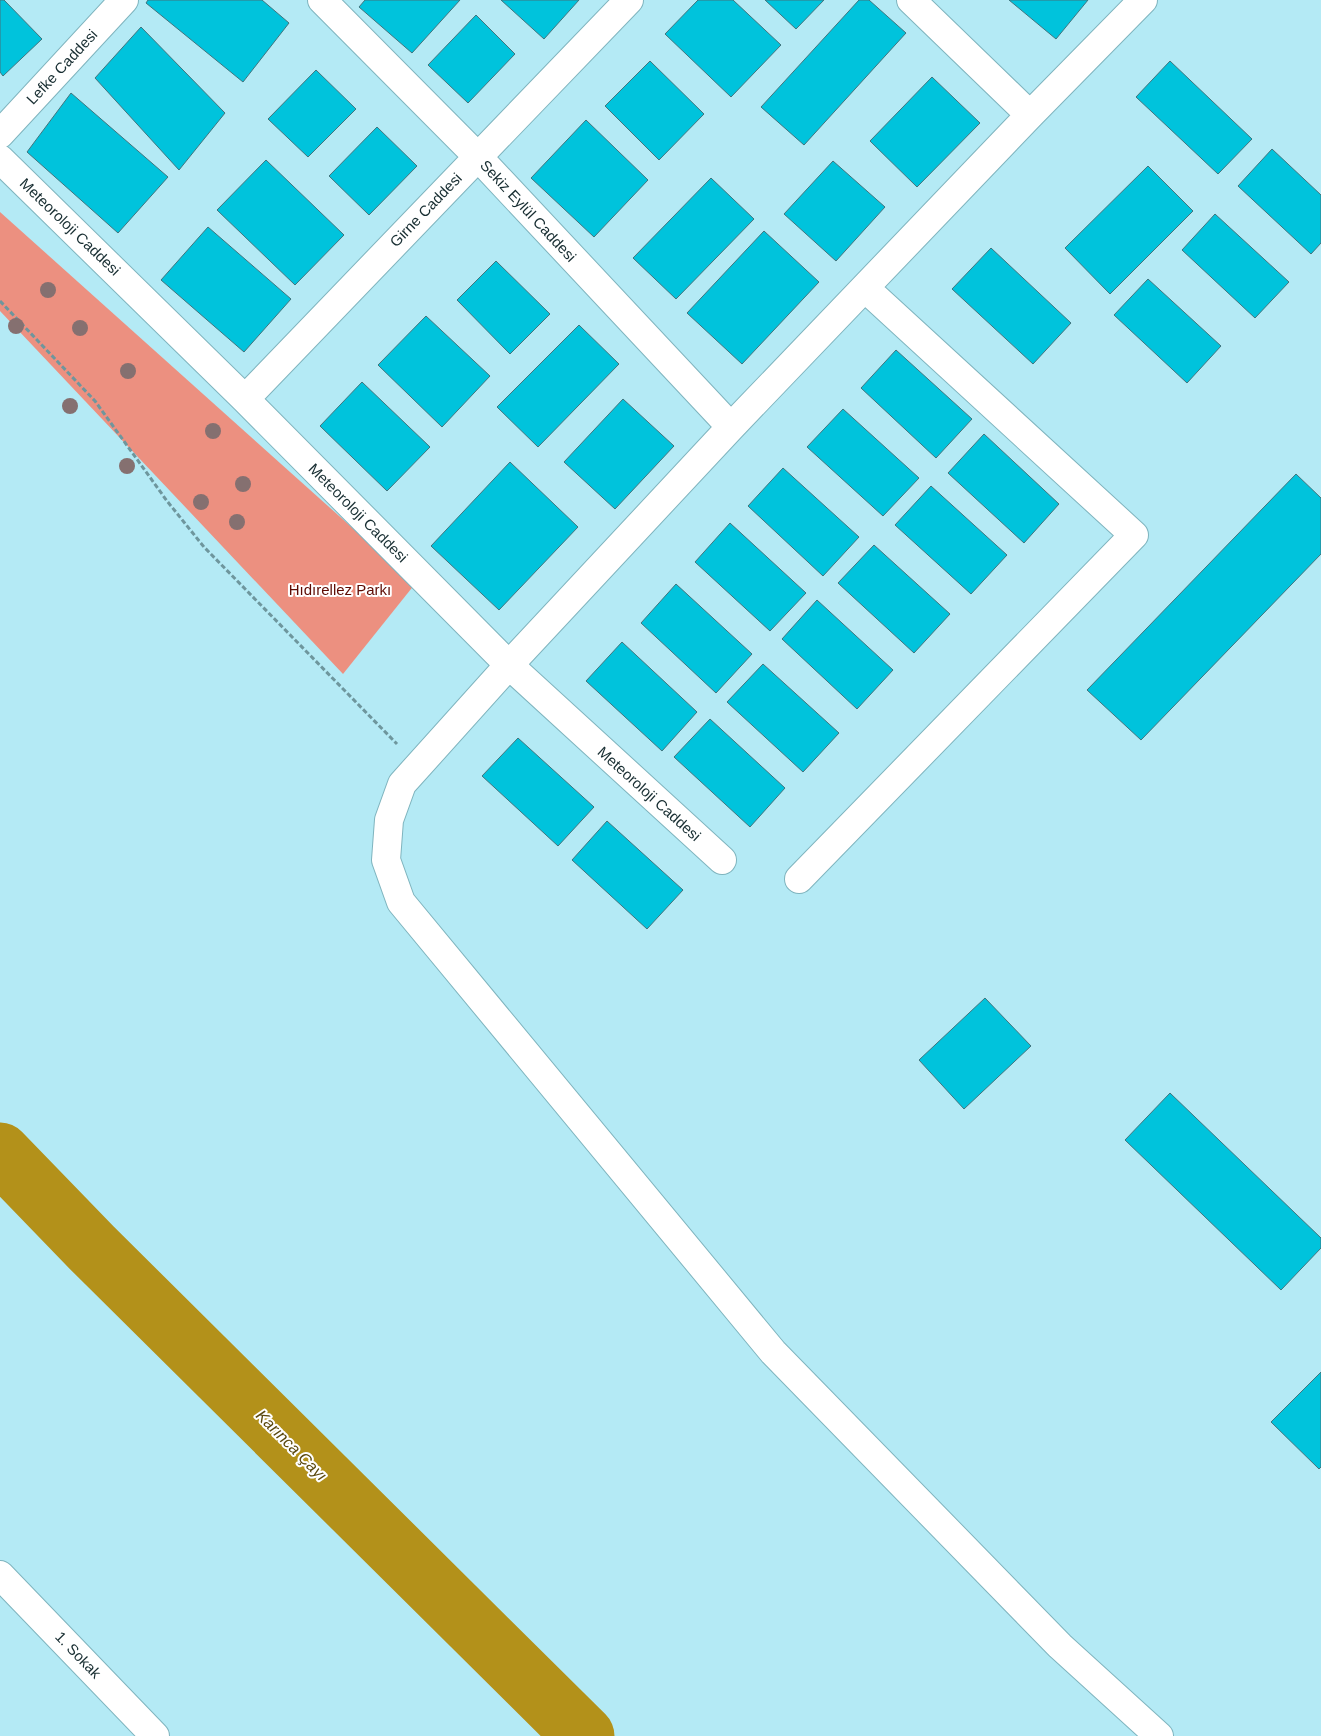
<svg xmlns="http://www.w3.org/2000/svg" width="1321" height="1736" font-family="Arial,sans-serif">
	<rect width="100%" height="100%" fill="#b4eaf5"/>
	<path fill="#ec9080" d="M 0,212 L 415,584 L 343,674 L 0,311 Z"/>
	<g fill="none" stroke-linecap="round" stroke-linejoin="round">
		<path stroke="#b3911a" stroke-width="61" d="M 0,1153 L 92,1248 L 584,1736"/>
	</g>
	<path fill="#00c3dc" stroke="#41757e" d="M 0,0 L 4,0 L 42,39 L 3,76 L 0,72 Z
		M 148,0 L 262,0 L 289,23 L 243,82 L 146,3 Z
		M 365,0 L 460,0 L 412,53 L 359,7 Z
		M 501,0 L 579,0 L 544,39 Z
		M 698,0 L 733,0 L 781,45 L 731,97 L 665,34 Z
		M 765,0 L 824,0 L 796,29 Z
		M 859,0 L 869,0 L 906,33 L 804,145 L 761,107 Z
		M 1009,0 L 1088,0 L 1056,39 Z
		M 476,15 L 515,54 L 468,103 L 428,65 Z
		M 141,27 L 225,113 L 179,170 L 95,78 Z
		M 650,61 L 704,114 L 659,160 L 605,106 Z
		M 1170,61 L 1252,139 L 1218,174 L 1136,97 Z
		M 316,70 L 356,109 L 308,157 L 268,119 Z
		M 932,77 L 980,123 L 917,187 L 870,141 Z
		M 71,93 L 168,177 L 118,233 L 27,152 Z
		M 586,120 L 648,180 L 594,237 L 531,178 Z
		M 377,127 L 417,166 L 369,215 L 329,176 Z
		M 1272,149 L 1321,195 L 1321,243 L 1311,254 L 1238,186 Z
		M 266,160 L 344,235 L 295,285 L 217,210 Z
		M 833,161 L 885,207 L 836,261 L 784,214 Z
		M 1148,166 L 1193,211 L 1110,294 L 1065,248 Z
		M 711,178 L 754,219 L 676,299 L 633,258 Z
		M 1215,214 L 1289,282 L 1255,318 L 1182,250 Z
		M 208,227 L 291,299 L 244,352 L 161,280 Z
		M 764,231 L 819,282 L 742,364 L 687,313 Z
		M 991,248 L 1071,323 L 1033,364 L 952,289 Z
		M 496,261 L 550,314 L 510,354 L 457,300 Z
		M 1148,279 L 1221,346 L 1187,383 L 1114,315 Z
		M 426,316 L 490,376 L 442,427 L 378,365 Z
		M 579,325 L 619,364 L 538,447 L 497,407 Z
		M 896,350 L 972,419 L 936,458 L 861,388 Z
		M 362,382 L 430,447 L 387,491 L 320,426 Z
		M 623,399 L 674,446 L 615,509 L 564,462 Z
		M 843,409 L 919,478 L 883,516 L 807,447 Z
		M 984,434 L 1059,504 L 1024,543 L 948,473 Z
		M 510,462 L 578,527 L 499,610 L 431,546 Z
		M 783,468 L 859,537 L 823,576 L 748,506 Z
		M 1296,474 L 1321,498 L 1321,554 L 1141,740 L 1087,690 Z
		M 931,486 L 1007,555 L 971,594 L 895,525 Z
		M 730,523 L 806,593 L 770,631 L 695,562 Z
		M 874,545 L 950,614 L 914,653 L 838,583 Z
		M 676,584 L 752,654 L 716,693 L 641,623 Z
		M 817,600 L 893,670 L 857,709 L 782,639 Z
		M 622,642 L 697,712 L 662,751 L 586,681 Z
		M 763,664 L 839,733 L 803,772 L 727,702 Z
		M 710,719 L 785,788 L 750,827 L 674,757 Z
		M 518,738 L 594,807 L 558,846 L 482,776 Z
		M 607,821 L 683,890 L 647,929 L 572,860 Z
		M 985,998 L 1031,1046 L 964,1109 L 919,1060 Z
		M 1170,1093 L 1321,1238 L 1321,1248 L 1281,1290 L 1125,1140 Z
		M 1321,1372 L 1321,1467 L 1319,1469 L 1271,1422 Z"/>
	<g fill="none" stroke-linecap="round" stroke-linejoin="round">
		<g stroke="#7fb4be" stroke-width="30">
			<path id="street" d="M 322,0 L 478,157 L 731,427
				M 911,0 L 1030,115
				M 1143,0 L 1030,115 L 731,427 L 509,665 L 402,784 L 389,820 L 386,860 L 401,902 L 773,1352 L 1060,1646 L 1159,1736
				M 0,134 L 124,0
				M 0,159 L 245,399 L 509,665 L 722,860
				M 245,399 L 629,0
				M 799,879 L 1134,535 L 865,288"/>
		</g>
		<g stroke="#7fb4be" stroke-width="30">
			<path id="secondary" d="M 0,1575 L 155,1736"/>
		</g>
		<path stroke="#6e969d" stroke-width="3" stroke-dasharray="5 2.5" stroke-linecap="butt" d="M 0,301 L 95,401 L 167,501 L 204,547 L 397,744"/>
		<use href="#street" stroke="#fff" stroke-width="28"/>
		<use href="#secondary" stroke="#fff" stroke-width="28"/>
	</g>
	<g fill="#857070">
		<circle cx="48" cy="290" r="8"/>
		<circle cx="16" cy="326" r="8"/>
		<circle cx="80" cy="328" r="8"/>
		<circle cx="128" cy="371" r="8"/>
		<circle cx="70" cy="406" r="8"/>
		<circle cx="213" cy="431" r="8"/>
		<circle cx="127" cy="466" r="8"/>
		<circle cx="243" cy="484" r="8"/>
		<circle cx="201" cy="502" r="8"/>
		<circle cx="237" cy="522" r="8"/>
	</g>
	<g text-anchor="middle" stroke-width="4" stroke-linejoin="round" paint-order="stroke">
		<g font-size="15" fill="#172d31" stroke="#fff">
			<text transform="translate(62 67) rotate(-47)" y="5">Lefke Caddesi</text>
			<text transform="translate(426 210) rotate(-46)" y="5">Girne Caddesi</text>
			<text transform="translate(528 211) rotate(47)" y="5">Sekiz Eylül Caddesi</text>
			<text transform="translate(70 227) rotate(44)" y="5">Meteoroloji Caddesi</text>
			<text transform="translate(358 513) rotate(45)" y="5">Meteoroloji Caddesi</text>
			<text transform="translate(649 794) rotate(42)" y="5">Meteoroloji Caddesi</text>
			<text transform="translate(78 1655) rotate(46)" y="5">1. Sokak</text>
		</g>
		<g font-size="15" fill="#5e0c04" stroke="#fff">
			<text x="340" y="595">Hıdırellez Parkı</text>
		</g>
		<g font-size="16" font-style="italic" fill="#5b490f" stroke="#fff">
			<text transform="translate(292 1445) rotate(45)" y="6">Karınca Çayı</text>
		</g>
	</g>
</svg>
